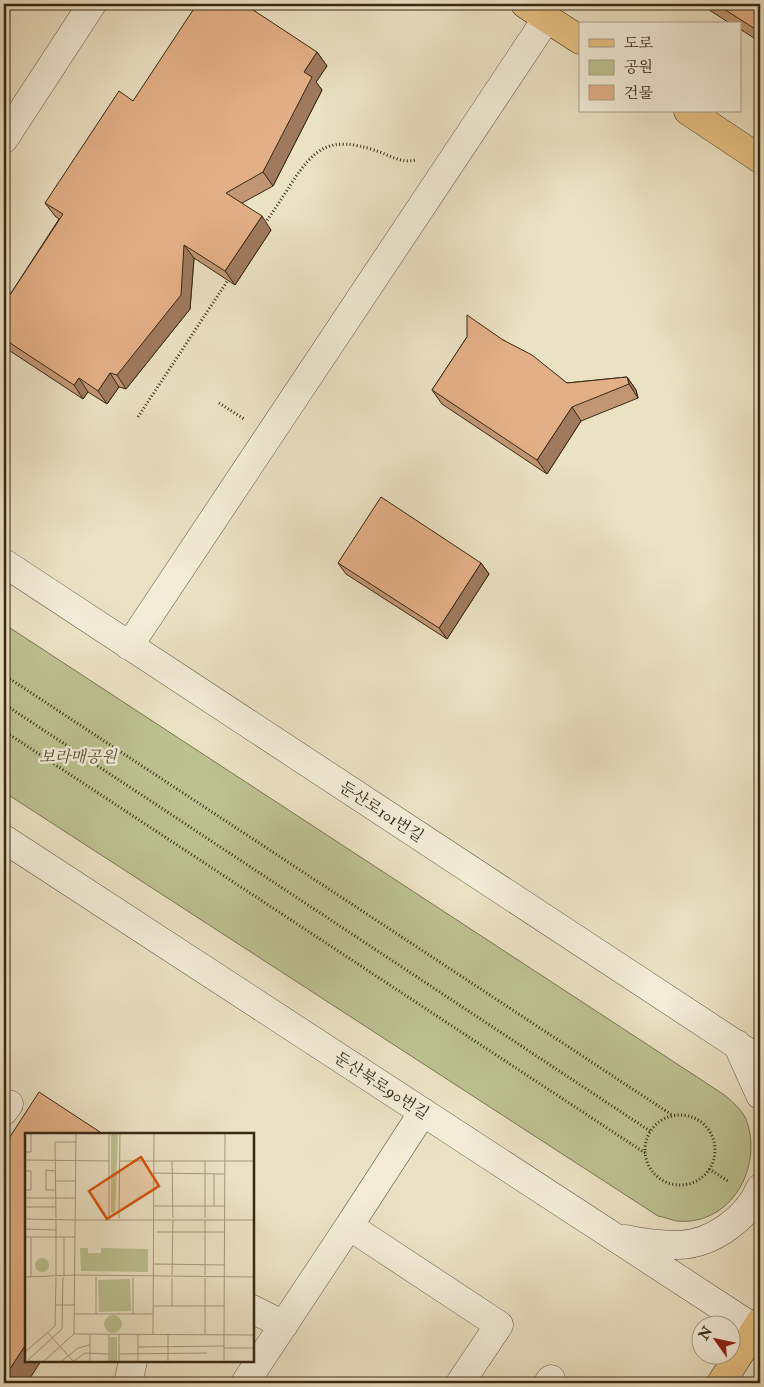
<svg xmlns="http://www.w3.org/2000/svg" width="764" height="1387" font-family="'IM FELL Double Pica','Noto Serif KR',serif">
	<rect width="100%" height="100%" fill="#ebe1c3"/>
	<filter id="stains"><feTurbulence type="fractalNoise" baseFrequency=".004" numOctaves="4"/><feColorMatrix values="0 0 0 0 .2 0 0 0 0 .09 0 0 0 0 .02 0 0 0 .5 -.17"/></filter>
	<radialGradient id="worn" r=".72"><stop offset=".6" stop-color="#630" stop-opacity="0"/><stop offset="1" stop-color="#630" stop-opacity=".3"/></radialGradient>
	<path fill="#bcc190" stroke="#7a7452" d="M 4,624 L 723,1094 C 732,1101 741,1109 746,1119 C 764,1167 731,1226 677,1221 C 671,1220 664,1217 658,1216 L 4,792 Z"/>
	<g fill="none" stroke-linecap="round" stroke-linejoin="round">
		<g stroke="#64563f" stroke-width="29">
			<path id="minor" d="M 4,139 L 92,4
				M 4,563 L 760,1060
				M 129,646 L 547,18
				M 4,839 L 760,1332
				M 737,1044 L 760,1095
				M 4,1111 L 9,1104
				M 349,1226 L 423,1112
				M 625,1239 C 643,1243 661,1245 679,1245 C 712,1244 748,1218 760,1188
				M 252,1309 L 284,1325
				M 128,1383 L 133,1361
				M 245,1383 L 349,1226 L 499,1325 L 460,1383
				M 548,1383 L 551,1379"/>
		</g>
		<g stroke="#372813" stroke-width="29">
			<path id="major" d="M 525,4 L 580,40
				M 688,111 L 760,159
				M 721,1383 L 760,1322"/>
		</g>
		<path stroke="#372813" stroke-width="3" stroke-dasharray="1 2.5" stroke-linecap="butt" d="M 263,226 C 273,212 282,198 291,184 C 315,147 330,136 374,150 C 387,154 402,164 415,160
			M 219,403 L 244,419
			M 138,417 L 230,277
			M 4,675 L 672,1115
			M 4,704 L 650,1131
			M 4,731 L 645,1153
			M645 1150a35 35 0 1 1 70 0a35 35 0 1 1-70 0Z
			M 709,1169 L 728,1181"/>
		<use href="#minor" stroke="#f2ecd8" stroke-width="28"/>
		<use href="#major" stroke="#e6c082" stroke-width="28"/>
	</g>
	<path fill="#c39673" stroke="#372813" d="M 700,4 L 760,4 L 760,42 L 740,29 L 740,24 L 731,24 Z
		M 317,52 L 327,66 L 316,82 L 322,90 L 273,186 L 242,203 L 271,230 L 235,285 L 194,258 L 190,309 L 126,389 L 119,387 L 107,404 L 88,392 L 83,399 L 4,347 L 4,304 L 59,219 L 55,216 L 45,203 L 133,101 Z
		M 467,337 L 503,340 L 567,383 L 627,377 L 636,390 L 638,398 L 581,421 L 547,474 L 442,404 L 432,390 Z
		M 338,563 L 481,563 L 489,574 L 447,639 L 346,574 Z"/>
	<path fill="#9f7a5e" stroke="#372813" d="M 317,52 L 327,66 L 316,82 L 322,90 L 273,186 L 263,172 L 304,72 Z
		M 262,216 L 271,230 L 235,285 L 225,271 Z
		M 184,245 L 194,258 L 190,309 L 126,389 L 117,375 Z
		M 110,373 L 119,387 L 107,404 L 98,391 Z
		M 627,377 L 636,390 L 638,398 L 629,384 Z
		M 79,378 L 88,392 L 83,399 L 74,385 Z
		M 572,407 L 581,421 L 547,474 L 537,460 Z
		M 481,563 L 489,574 L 447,639 L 439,628 Z
		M 26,1344 L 26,1361 L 41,1361 L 27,1383 L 4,1383 L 4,1378 Z"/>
	<path fill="#e3af86" stroke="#372813" d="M 197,4 L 244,4 L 317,52 L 304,72 L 312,77 L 263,172 L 226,193 L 262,216 L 225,271 L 184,245 L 181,295 L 117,375 L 110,373 L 98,391 L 79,378 L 74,385 L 4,339 L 4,304 L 63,214 L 45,203 L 119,91 L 133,101 Z
		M 716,4 L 760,4 L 760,32 Z
		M 467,315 L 503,340 L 532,355 L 567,383 L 627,377 L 629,384 L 572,407 L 537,460 L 432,390 L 467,337 Z
		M 381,497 L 481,563 L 439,628 L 338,563 Z
		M 39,1092 L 103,1134 L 26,1134 L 26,1344 L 4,1378 L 4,1146 Z"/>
	<g text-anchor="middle" stroke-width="5" stroke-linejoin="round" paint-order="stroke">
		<g font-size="16" font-style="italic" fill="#584e32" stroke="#f2ecd8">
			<text x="78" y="762">보라매공원</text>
		</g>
		<g font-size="16" fill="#372813" stroke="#f2ecd8">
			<text transform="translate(382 811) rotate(33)" y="6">둔산로101번길</text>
			<text transform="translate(382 1085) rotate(33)" y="6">둔산북로90번길</text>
		</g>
	</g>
	<g transform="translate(25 1133)">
		<rect width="229" height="229" fill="#ebe1c3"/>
		<path d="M 86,0 L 93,0 L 90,81 L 86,78 ZM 55,115 L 63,115 L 63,120 L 76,120 L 76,115 L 123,116 L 123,139 L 56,138 ZM10 132a7 7 0 1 1 14 0a7 7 0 1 1-14 0ZM 105,146 L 106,178 L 74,179 L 73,147 ZM79 191a9 9 0 1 1 18 0a9 9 0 1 1-18 0ZM 85,204 L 92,204 L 92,228 L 85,228 Z" fill="#bcc190"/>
		<path fill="none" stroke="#a3977d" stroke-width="1" d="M 0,19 L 6,19 L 6,0M 0,27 L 84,28M 95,28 L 200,28M 147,28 L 148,85M 200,28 L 229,28M 0,38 L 6,38 L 6,57 L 0,57M 128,40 L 199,41M 30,48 L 51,48M 30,57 L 21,57 L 21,37 L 30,38M 0,65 L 50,65M 129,73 L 200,73M 189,73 L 189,41M 0,74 L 31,74M 31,85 L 30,9 L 51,9M 94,85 L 95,0M 180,85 L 180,28M 0,86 L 50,87M 50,87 L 229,87M 84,87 L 84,0M 0,96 L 31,97M 132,99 L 199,99M 0,104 L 50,104M 6,104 L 6,144M 129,131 L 200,132M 31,142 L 31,86M 39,142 L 39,104M 50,142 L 229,144M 147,142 L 148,87M 180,142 L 180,87M 0,144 L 50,142M 71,144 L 71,181M 180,145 L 180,201M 31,172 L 50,172M 128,173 L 199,173M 147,173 L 147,145M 50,181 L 128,181M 108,181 L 108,145M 23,200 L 48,228M 49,201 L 51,0M 128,202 L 129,0M 143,202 L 143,228M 199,202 L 200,0M 113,214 L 199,213M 199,215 L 229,215M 0,219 L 30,193 L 31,144M 94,221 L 182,220M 3,227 L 37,196 L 38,144M 19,228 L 49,201 L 229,202M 37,228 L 53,215 L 65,212M 49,228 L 60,220 L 84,221M 65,228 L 65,202M 84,228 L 84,202M 94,228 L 94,202M 113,228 L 113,202M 199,228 L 199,202"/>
		<path fill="#d6540d" fill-opacity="0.15" stroke="#d6540d" stroke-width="2.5" d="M 116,24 L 134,53 L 82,86 L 64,58 Z"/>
		<rect width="229" height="229" fill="none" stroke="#372813" stroke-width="2.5"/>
	</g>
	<rect width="764" height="1387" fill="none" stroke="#ebe1c3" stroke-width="20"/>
	<rect x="5" y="5" width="754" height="1377" fill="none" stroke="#372813" stroke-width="2.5"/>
	<rect x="10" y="10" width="744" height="1367" fill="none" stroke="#372813"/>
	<rect x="579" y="22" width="162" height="90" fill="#f2ecd8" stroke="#a79e89"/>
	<rect x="589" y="39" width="25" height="8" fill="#e6c082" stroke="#a79e89"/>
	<text x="624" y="48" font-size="15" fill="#372813">도로</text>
	<rect x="589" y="60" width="25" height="15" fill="#bcc190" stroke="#a79e89"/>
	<text x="624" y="72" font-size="15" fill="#372813">공원</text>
	<rect x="589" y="85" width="25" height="15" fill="#e3af86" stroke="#a79e89"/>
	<text x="624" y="98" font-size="15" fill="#372813">건물</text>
	<g transform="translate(716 1340) rotate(303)"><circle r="24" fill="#f2ecd8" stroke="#a79e89"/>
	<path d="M0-4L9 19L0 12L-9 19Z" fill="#8f2418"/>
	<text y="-8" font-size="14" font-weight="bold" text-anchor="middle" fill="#372813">N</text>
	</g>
	<rect width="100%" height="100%" filter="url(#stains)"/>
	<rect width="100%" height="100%" fill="url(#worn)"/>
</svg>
